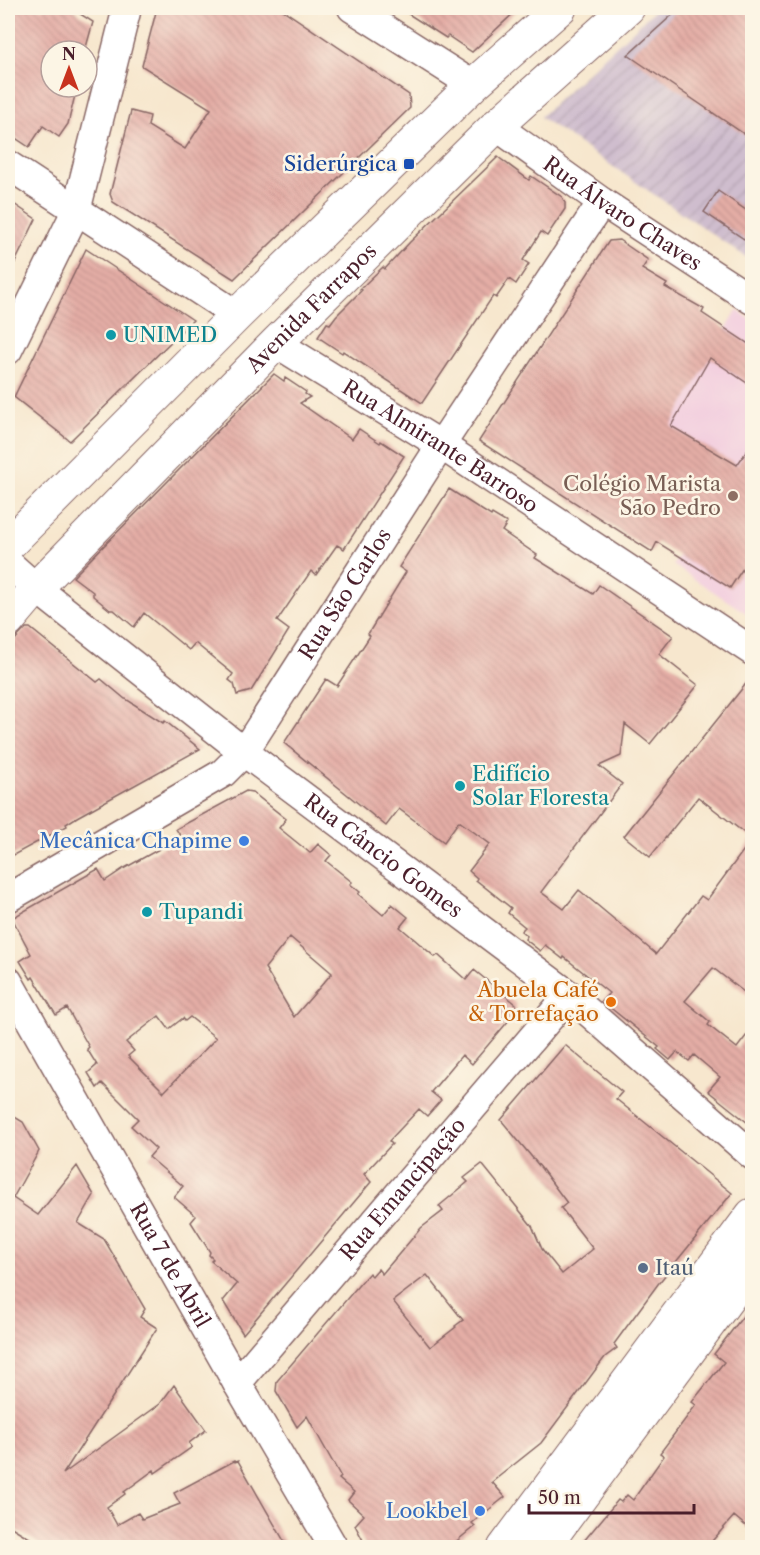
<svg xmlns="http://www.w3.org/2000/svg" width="760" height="1555" font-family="'Libre Caslon Text',serif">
	<defs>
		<pattern id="industrial-furrows" width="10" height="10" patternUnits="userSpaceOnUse" patternTransform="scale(1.5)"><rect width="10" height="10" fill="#cfbdce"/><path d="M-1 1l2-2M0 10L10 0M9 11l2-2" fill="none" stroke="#b3a2b1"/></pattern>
		<pattern id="building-back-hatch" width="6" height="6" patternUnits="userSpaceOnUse" patternTransform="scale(1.5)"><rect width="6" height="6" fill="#e4ada6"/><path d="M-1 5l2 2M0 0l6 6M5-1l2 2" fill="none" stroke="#c5948f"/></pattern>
	</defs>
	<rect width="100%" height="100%" fill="#fcf5e5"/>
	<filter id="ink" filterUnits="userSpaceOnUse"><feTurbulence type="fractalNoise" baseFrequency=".0167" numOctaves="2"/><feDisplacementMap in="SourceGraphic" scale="12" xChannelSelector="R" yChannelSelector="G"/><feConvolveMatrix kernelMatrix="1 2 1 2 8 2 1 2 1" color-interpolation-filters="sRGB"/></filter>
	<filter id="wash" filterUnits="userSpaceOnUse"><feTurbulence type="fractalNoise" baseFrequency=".008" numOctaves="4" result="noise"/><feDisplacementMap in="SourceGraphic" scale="24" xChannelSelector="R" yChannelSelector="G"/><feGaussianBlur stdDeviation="1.35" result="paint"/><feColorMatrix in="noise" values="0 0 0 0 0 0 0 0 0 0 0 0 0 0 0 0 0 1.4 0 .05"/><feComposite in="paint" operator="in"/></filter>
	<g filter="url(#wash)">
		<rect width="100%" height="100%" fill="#f7e7ce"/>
		<path fill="#f3cfdf" d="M 737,310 L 752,320 L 752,617 L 673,565 L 733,463 L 671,426 Z"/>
		<path fill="url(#industrial-furrows)" d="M 657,8 L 752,8 L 752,261 L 540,117 Z"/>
		<g id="blocks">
			<path fill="url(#building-back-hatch)" fill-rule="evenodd" d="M 8,8 L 71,8 L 93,22 L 85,51 L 51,51 L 51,87 L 77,87 L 68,124 L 59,137 L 43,126 L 29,147 L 8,133 Z
				M 157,8 L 280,8 L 409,95 L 410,108 L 234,279 L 113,202 L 110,194 L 131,111 L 150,116 L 148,126 L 185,149 L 211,109 L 142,66 Z
				M 399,8 L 519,8 L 472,52 L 448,36 L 446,38 Z
				M 680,8 L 753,8 L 753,140 L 628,55 Z
				M 498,157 L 529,180 L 531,176 L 562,197 L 565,203 L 565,209 L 547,236 L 541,232 L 523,260 L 529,264 L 516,284 L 509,279 L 496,298 L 493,296 L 422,403 L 343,351 L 342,353 L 318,337 L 327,323 L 330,324 L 336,316 L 362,290 L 360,289 L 383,267 L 385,269 L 410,242 Z
				M 718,191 L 753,215 L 753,245 L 704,212 Z
				M 8,200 L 36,219 L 8,277 Z
				M 619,240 L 648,260 L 642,269 L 667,284 L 665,287 L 704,309 L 702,313 L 753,347 L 753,387 L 710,358 L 671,426 L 737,465 L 753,442 L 753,553 L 730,588 L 657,542 L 652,552 L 479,441 L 609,241 Z
				M 86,249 L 193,320 L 70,441 L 14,397 Z
				M 274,374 L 284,381 L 285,378 L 306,392 L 305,394 L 310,397 L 300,403 L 352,439 L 359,429 L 380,443 L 381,441 L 404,456 L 344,549 L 337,545 L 316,575 L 311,571 L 277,621 L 289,630 L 251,691 L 237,695 L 234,684 L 229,680 L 233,674 L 195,643 L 189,650 L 144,613 L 134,627 L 114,610 L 110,610 L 93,596 L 93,592 L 73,577 Z
				M 449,489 L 491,516 L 492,514 L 507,523 L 502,531 L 537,555 L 535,558 L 593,594 L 599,585 L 673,636 L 659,654 L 698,685 L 650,744 L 625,724 L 621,756 L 599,766 L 622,784 L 541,892 L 564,909 L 579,890 L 656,954 L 701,896 L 707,900 L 752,839 L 698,797 L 650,857 L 624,836 L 753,675 L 753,999 L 713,968 L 685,1001 L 710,1022 L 708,1025 L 737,1048 L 753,1027 L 753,1127 L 708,1091 L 720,1077 L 694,1055 L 689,1061 L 677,1052 L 670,1060 L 657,1049 L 659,1047 L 602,1001 L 609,993 L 564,957 L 563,959 L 545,945 L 540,951 L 525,939 L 527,936 L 521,931 L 525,927 L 508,913 L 511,908 L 476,880 L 477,878 L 469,871 L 490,844 L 459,821 L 444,842 L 399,809 L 386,826 L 284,743 L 326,679 L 337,686 L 370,636 L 368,634 L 406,572 L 399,567 Z
				M 26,628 L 30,628 L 97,682 L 101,679 L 125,699 L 126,699 L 163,723 L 165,721 L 200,749 L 77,817 L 66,824 L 67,826 L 8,858 L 8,647 Z
				M 246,791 L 252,792 L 286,819 L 279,828 L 310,853 L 318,844 L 331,855 L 326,861 L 352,882 L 350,884 L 360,892 L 358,894 L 383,915 L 392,904 L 408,917 L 400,927 L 435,957 L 438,955 L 466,980 L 474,970 L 516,1004 L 516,1012 L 472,1064 L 462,1055 L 431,1092 L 441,1100 L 427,1116 L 419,1109 L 389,1141 L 392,1144 L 364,1174 L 371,1182 L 243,1334 L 223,1301 L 237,1284 L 211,1261 L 213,1259 L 209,1255 L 210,1252 L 191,1222 L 196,1216 L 174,1197 L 183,1186 L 149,1157 L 156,1149 L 131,1126 L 138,1119 L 102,1083 L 97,1088 L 88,1073 L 97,1065 L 87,1049 L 89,1047 L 67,1008 L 56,1015 L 33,977 L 31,979 L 20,961 L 31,954 L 12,918 L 98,869 L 105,881 L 123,869 L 181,837 L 176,829 ZM 290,937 L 332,973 L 294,1017 L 265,968 ZM 159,1016 L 169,1029 L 183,1018 L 185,1021 L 190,1017 L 216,1038 L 164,1092 L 128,1056 L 134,1051 L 126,1042 Z
				M 565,1045 L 622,1092 L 616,1099 L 732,1193 L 658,1284 L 614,1344 L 617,1348 L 605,1357 L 541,1443 L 492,1482 L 505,1497 L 472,1523 L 475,1526 L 448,1548 L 367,1548 L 355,1525 L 364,1515 L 348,1500 L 354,1492 L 339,1479 L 341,1477 L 307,1416 L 297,1427 L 276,1391 L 277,1381 L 369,1273 L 372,1276 L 378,1269 L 382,1274 L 421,1228 L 443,1211 L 439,1206 L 468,1182 L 464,1178 L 482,1164 L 532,1226 L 542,1249 L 562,1274 L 593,1249 L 561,1208 L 567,1203 L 541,1168 L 501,1120 ZM 427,1275 L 463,1320 L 455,1326 L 456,1327 L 430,1347 L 393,1301 Z
				M 8,1113 L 23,1122 L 39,1151 L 13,1198 L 38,1215 L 77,1166 L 94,1195 L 78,1223 L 104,1239 L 145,1309 L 140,1317 L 157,1328 L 63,1474 L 160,1404 L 174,1385 L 206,1430 L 189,1443 L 192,1447 L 155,1473 L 154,1470 L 124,1492 L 125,1494 L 107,1507 L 117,1525 L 138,1513 L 142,1519 L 180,1504 L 174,1493 L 234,1461 L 235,1462 L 238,1461 L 288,1548 L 46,1548 L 8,1525 Z
				M 753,1303 L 753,1532 L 734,1516 L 706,1548 L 578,1548 L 618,1500 L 621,1502 L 627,1495 L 633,1500 L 664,1456 L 660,1453 L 696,1405 L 692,1402 L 724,1362 L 714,1354 Z"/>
		</g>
	</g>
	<g filter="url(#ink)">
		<use href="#blocks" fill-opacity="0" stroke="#876564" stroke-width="1.5"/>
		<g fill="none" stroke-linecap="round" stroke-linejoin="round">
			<g stroke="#876564" stroke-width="31">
				<g id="minor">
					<path d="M 352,8 L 473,85"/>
					<path id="s1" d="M 496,126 L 602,202 L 752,300"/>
					<path d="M 8,165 L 237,315"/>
					<path id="s2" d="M 276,343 L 441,445 L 752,651"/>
					<path d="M 8,350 L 76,211 L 127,8"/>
					<path id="s3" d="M 8,563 L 36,588 L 244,752 L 569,995 L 752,1155"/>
					<path id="s4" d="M 8,898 L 223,773 L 244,752 L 441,445 L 602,202"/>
					<path id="s5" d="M 8,981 L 237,1383 L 334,1548"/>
					<path id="s6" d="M 237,1383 L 569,995"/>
				</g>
			</g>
			<g stroke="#876564" stroke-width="35">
				<g id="major">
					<path d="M 8,545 L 237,315 L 473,85 L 560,8"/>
					<path id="s7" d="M 8,621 L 36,588 L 276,343 L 496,126 L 628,8"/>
					<path d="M 504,1548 L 752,1215"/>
					<path d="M 543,1548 L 752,1266"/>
				</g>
			</g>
			<use href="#minor" stroke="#fff" stroke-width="28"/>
			<use href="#major" stroke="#fff" stroke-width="33"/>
		</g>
	</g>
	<rect fill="#1a4fb4" stroke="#fcf5e5" stroke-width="2" x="403" y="158" width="12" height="12" rx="3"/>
	<g fill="#0f9aa8" stroke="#fcf5e5" stroke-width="2">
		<circle cx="111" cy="335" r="6"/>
		<circle cx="460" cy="786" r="6"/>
		<circle cx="147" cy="912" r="6"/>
	</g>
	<circle fill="#8d6e63" stroke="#fcf5e5" stroke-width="2" cx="733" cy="496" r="6"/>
	<g fill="#3f7fe0" stroke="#fcf5e5" stroke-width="2">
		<circle cx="244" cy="841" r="6"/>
		<circle cx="480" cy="1511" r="6"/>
	</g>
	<circle fill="#e8710a" stroke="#fcf5e5" stroke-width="2" cx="611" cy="1002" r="6"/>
	<circle fill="#5c6f8a" stroke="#fcf5e5" stroke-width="2" cx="643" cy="1268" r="6"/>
	<g text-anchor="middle" stroke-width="5" stroke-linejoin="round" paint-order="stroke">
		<g font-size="21" fill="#164399" stroke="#fcf5e5" text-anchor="end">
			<text x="397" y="171">Siderúrgica</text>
		</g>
		<g font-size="21" fill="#4a1f2b" stroke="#fcf5e5">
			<text dy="7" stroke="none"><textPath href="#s1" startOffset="154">Rua Álvaro Chaves</textPath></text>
			<text dy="7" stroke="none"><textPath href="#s7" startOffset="436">Avenida Farrapos</textPath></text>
			<text dy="7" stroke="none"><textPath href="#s2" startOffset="194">Rua Almirante Barroso</textPath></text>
			<text dy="7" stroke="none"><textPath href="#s4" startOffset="466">Rua São Carlos</textPath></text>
			<text dy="7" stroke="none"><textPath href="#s3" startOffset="476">Rua Câncio Gomes</textPath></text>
			<text dy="7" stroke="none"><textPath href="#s6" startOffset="255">Rua Emancipação</textPath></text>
			<text dy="7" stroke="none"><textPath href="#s5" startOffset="327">Rua 7 de Abril</textPath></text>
		</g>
		<g font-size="21" fill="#0d838f" stroke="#fcf5e5" text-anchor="start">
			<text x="123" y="342">UNIMED</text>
			<text x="472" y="781">Edifício<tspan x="472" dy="24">Solar Floresta</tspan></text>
			<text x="159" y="919">Tupandi</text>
		</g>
		<g font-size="21" fill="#785e54" stroke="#fcf5e5" text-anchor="end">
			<text x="721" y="491">Colégio Marista<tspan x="721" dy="24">São Pedro</tspan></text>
		</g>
		<g font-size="21" fill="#366cbe" stroke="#fcf5e5" text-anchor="end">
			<text x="232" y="848">Mecânica Chapime</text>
			<text x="468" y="1518">Lookbel</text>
		</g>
		<g font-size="21" fill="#c56008" stroke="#fcf5e5" text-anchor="end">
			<text x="599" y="997">Abuela Café<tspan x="599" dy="24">&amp; Torrefação</tspan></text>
		</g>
		<g font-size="21" fill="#4e5e75" stroke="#fcf5e5" text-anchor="start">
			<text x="655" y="1275">Itaú</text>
		</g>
	</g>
	<rect width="760" height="1555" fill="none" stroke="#fcf5e5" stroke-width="30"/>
	<g transform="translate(69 69)"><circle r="28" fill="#fcf5e5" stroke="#b59f9b" stroke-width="1.5"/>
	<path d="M0-4.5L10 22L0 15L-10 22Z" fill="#c8321e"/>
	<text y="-9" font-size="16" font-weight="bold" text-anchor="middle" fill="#4a1f2b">N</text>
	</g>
	<path d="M529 1504v9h165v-9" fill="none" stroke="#4a1f2b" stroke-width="3"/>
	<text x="538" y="1504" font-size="18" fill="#4a1f2b" stroke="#fcf5e5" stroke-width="4.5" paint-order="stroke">50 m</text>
</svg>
